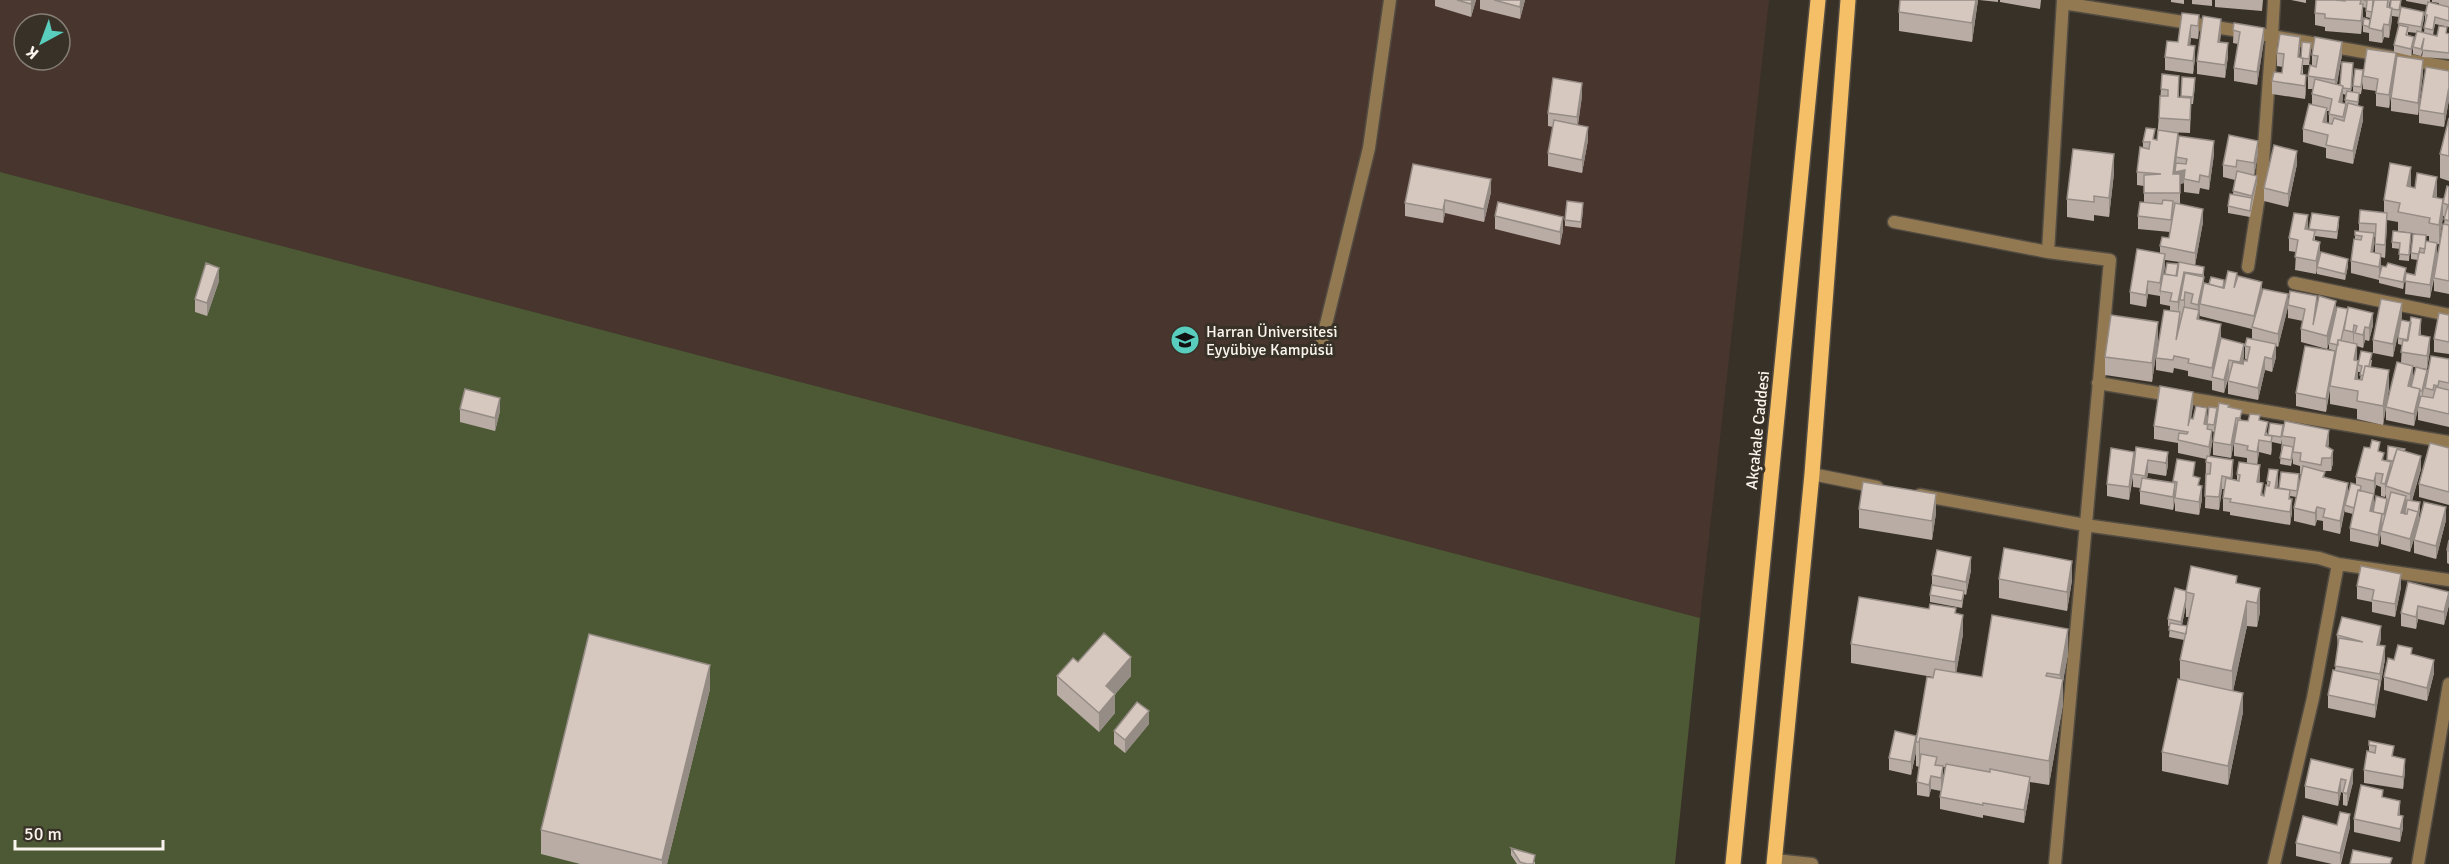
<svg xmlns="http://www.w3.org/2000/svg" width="2449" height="864" font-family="Signika,sans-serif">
	<rect width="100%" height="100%" fill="#383127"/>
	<path fill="#48352d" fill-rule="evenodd" d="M 0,0 L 1769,0 L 1700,618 L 0,172 ZM 24,24 L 60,24 L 60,60 L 24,60 Z"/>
	<path fill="#4d5935" d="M 0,172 L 1700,618 L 1675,864 L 0,864 Z"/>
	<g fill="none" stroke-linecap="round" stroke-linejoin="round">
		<g stroke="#534c43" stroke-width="15">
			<path id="lane" d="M 2248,267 L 2262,176 L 2272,36
				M 2294,283 L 2449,315"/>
		</g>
		<g stroke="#534c43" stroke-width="15">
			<path id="street" d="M 2063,3 L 2272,36 L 2449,67
				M 2272,36 L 2274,0
				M 1894,222 L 2048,252 L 2110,260 L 2055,864
				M 2048,252 L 2063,0
				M 1320,349 L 1369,148 L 1390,0
				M 2098,383 L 2449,442
				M 1812,474 L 1877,487
				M 1920,495 L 2085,525 L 2319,558 L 2338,564 L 2449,580
				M 1775,860 L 1812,864
				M 2274,864 L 2313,698 L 2338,564
				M 2418,864 L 2449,684"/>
		</g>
		<g stroke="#534c43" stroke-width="18">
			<path id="primary" d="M 1733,864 L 1818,0
				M 1774,864 L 1812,474 L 1848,0"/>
		</g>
		<use href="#lane" stroke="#937951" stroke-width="12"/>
		<use href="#street" stroke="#937951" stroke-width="12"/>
		<use href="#primary" stroke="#f4bf67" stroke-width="15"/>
	</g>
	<path fill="#b8aca4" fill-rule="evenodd" d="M 1435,0 L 1476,0 L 1471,17 L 1435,6 Z
		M 1480,0 L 1525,0 L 1520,19 L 1480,9 Z
		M 1978,0 L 1972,42 L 1899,31 L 1899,12 Z
		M 1979,0 L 1998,0 L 1998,2 Z
		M 2000,0 L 2041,0 L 2040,9 L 2000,2 Z
		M 2171,0 L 2184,0 L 2184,4 L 2171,2 Z
		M 2192,0 L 2212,0 L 2212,6 L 2192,4 Z
		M 2215,0 L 2263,0 L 2262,11 L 2215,7 Z
		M 2291,0 L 2306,0 L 2306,3 Z
		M 2363,0 L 2390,0 L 2389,8 L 2401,0 L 2400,13 L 2424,18 L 2421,32 L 2424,33 L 2425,22 L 2425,15 L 2427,5 L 2406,1 L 2406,0 L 2430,0 L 2430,3 L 2439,5 L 2439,3 L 2432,2 L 2432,0 L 2449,0 L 2449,27 L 2435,24 L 2433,35 L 2437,36 L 2447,33 L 2449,34 L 2449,59 L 2422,57 L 2423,49 L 2421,56 L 2413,54 L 2413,47 L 2417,33 L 2408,32 L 2408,35 L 2414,37 L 2411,56 L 2394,52 L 2394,45 L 2398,30 L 2399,17 L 2392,16 L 2389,38 L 2384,37 L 2382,43 L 2369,41 L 2369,33 L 2363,32 L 2363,25 L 2370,20 L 2370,18 L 2366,17 L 2366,8 L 2363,7 L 2363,17 L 2361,34 L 2325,31 L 2325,27 L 2315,25 L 2315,13 L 2345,1 L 2363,0 L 2363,4 Z
		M 2199,15 L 2199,28 L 2198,39 L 2191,38 L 2190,45 L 2195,59 L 2193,74 L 2165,70 L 2165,57 Z
		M 2234,23 L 2264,40 L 2257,85 L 2234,81 L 2234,68 L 2238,44 L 2233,43 Z
		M 2221,32 L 2220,42 L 2228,56 L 2225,78 L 2197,74 L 2197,61 Z
		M 2311,49 L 2309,65 L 2303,65 L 2303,74 L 2306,88 L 2305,99 L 2272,94 L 2272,81 L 2282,73 L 2283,67 L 2277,66 L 2277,53 L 2300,50 L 2299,57 L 2301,57 Z
		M 2312,55 L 2342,55 L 2337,84 L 2340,85 L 2353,69 L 2351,92 L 2353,92 L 2353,86 L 2363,70 L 2396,64 L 2423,73 L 2418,115 L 2391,111 L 2391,98 L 2393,80 L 2389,108 L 2376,106 L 2376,91 L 2363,89 L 2363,82 L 2361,94 L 2359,94 L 2358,106 L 2363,120 L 2353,164 L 2326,158 L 2326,148 L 2303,142 L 2303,129 L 2312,104 L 2312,94 L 2313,89 L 2308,89 L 2308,76 L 2312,66 ZM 2343,94 L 2346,95 L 2345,104 L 2342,103 ZM 2327,111 L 2329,111 L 2329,123 L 2326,123 Z
		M 2449,71 L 2449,100 L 2444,127 L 2419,123 L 2419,110 Z
		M 2195,85 L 2193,104 L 2191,104 L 2190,133 L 2169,132 L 2178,145 L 2214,154 L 2209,190 L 2200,188 L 2199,194 L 2184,192 L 2184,183 L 2180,184 L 2180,204 L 2203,222 L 2195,265 L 2204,267 L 2204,285 L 2209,284 L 2224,280 L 2224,288 L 2237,278 L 2288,305 L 2317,306 L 2373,325 L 2369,341 L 2365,340 L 2363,348 L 2357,346 L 2357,360 L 2372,360 L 2371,367 L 2389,389 L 2383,425 L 2357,419 L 2357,409 L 2330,404 L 2330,390 L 2326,412 L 2296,406 L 2296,393 L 2335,361 L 2336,351 L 2329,349 L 2329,343 L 2327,349 L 2301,342 L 2301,329 L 2303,321 L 2288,318 L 2288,307 L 2278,347 L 2276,346 L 2276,357 L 2272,372 L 2265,370 L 2258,400 L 2228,394 L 2228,381 L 2230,373 L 2224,393 L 2212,390 L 2212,381 L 2188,376 L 2188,371 L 2174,368 L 2173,373 L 2156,370 L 2156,358 L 2170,311 L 2170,306 L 2160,304 L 2160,294 L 2160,296 L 2148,294 L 2146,307 L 2130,304 L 2130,292 L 2160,253 L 2160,246 L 2169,238 L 2170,232 L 2138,229 L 2138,216 L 2144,202 L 2144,186 L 2137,185 L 2137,172 L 2143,148 L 2143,142 L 2157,140 L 2161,89 L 2179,88 L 2179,97 L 2181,97 ZM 2165,260 L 2179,262 L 2178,271 L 2164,274 ZM 2200,310 L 2200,316 L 2252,329 L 2252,339 L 2245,346 L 2245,359 L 2248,360 L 2247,361 L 2242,364 L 2244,356 L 2199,319 ZM 2358,372 L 2361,372 L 2360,380 L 2358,379 Z
		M 1582,96 L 1578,125 L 1588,140 L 1582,173 L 1548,166 L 1548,153 L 1553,127 L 1548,126 L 1548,113 Z
		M 2449,118 L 2449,181 L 2440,178 L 2440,154 Z
		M 2258,154 L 2254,175 L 2257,182 L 2250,217 L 2228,213 L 2228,206 L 2233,194 L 2235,180 L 2223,177 L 2223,165 Z
		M 2297,164 L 2288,207 L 2264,201 L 2264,188 Z
		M 2114,173 L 2109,217 L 2094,215 L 2094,221 L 2067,217 L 2067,199 Z
		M 2410,187 L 2437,196 L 2436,198 L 2443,199 L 2449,187 L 2449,294 L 2434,291 L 2434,279 L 2430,298 L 2405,294 L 2406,274 L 2403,289 L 2379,283 L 2379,278 L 2379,280 L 2351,273 L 2351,261 L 2355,240 L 2355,231 L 2359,231 L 2359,223 L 2384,212 L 2384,200 ZM 2443,216 L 2445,217 L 2444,224 L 2437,255 L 2437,244 L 2439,244 ZM 2387,220 L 2398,222 L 2398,231 L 2405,232 L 2392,242 L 2392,248 L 2400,249 L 2399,260 L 2409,261 L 2411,233 L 2416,234 L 2411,253 L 2411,259 L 2418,260 L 2415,275 L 2380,274 L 2381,257 L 2385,258 ZM 2426,236 L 2429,236 L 2429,242 L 2426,242 ZM 2374,237 L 2375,237 L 2375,253 L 2373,253 Z
		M 1491,192 L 1484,222 L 1445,213 L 1443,223 L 1405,216 L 1405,203 Z
		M 1583,209 L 1581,228 L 1565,226 L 1565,220 Z
		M 2312,213 L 2339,224 L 2337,239 L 2315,236 L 2315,241 L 2320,255 L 2316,274 L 2295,270 L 2296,252 L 2289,251 L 2289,238 L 2309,230 Z
		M 1495,216 L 1563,230 L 1560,245 L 1495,229 Z
		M 2348,266 L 2345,280 L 2317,274 L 2317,267 Z
		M 219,281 L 207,316 L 195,312 L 195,299 Z
		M 2449,315 L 2449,354 L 2434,352 L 2434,339 Z
		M 2402,316 L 2393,357 L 2373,353 L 2373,340 Z
		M 2421,332 L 2421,336 L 2430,350 L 2427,369 L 2418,368 L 2427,375 L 2449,359 L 2449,427 L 2418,420 L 2418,408 L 2414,426 L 2386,420 L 2386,407 L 2401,363 L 2402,345 L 2398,344 L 2398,338 ZM 2413,367 L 2416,367 L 2413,379 Z
		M 2158,341 L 2152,382 L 2105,375 L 2105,357 Z
		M 2193,405 L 2191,418 L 2207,421 L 2207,425 L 2217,414 L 2214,431 L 2229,407 L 2242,420 L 2248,421 L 2260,420 L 2268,435 L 2283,431 L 2329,443 L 2328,447 L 2333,463 L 2331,471 L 2322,471 L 2325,478 L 2348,495 L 2356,485 L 2356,477 L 2380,452 L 2384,461 L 2387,461 L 2388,446 L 2405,451 L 2421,469 L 2412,501 L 2420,509 L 2418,525 L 2410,552 L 2381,544 L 2381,534 L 2378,547 L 2350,541 L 2350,528 L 2353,514 L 2345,512 L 2345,509 L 2340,534 L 2323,530 L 2323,521 L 2317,520 L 2315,526 L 2294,521 L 2294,508 L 2296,497 L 2290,496 L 2292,512 L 2290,525 L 2230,515 L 2230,512 L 2223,511 L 2223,498 L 2224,489 L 2222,489 L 2219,510 L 2205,508 L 2206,459 L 2178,453 L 2178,443 L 2154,439 L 2154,426 ZM 2212,431 L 2214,432 L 2213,442 L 2213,455 L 2231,458 L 2236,431 L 2234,443 L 2234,456 L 2247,458 L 2247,463 L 2237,474 L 2237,480 L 2232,479 L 2233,473 L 2210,456 L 2212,443 ZM 2282,439 L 2280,464 L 2291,466 L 2293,457 L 2293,464 L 2300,466 L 2300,474 L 2301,474 L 2298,490 L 2299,481 L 2279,488 L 2277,488 L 2278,483 L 2267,481 L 2267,486 L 2264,496 L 2263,495 L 2259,483 L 2260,478 L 2257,465 L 2259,452 L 2271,455 L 2272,442 L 2281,444 ZM 2376,485 L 2381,487 L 2381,496 L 2385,497 L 2386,494 L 2386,498 L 2374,507 L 2374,494 Z
		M 460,409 L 500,411 L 495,431 L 460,422 Z
		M 2136,447 L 2168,465 L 2166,476 L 2148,473 L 2147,478 L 2173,483 L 2177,459 L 2195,477 L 2200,486 L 2202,499 L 2199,515 L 2175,511 L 2175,501 L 2173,510 L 2140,504 L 2140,488 L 2133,487 L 2133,477 L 2129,500 L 2107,496 L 2107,484 L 2134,462 Z
		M 2449,448 L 2449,505 L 2419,497 L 2419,484 Z
		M 1859,509 L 1936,513 L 1932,540 L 1859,528 Z
		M 2446,520 L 2436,559 L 2414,553 L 2414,540 Z
		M 2449,540 L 2449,564 L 2447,563 L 2447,550 Z
		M 1971,570 L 1966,595 L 1964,594 L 1962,608 L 1930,602 L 1930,595 L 1932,585 L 1932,575 Z
		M 1999,579 L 2072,580 L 2067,611 L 1999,598 Z
		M 2408,582 L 2449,605 L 2444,625 L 2418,619 L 2416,629 L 2401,626 L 2401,613 Z
		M 2237,583 L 2260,588 L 2260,612 L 2257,627 L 2247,626 L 2233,691 L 2243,712 L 2228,785 L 2162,771 L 2162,752 L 2180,679 L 2180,660 L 2184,640 L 2169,637 L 2170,626 L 2168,626 L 2168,619 L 2186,591 ZM 2186,605 L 2186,617 L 2189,617 L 2187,626 L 2182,625 Z
		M 2357,586 L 2401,587 L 2395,617 L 2372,612 L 2372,602 L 2357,599 Z
		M 1956,613 L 1963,634 L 1956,673 L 1982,677 L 2068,654 L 2063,681 L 2063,704 L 2049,785 L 2030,782 L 2030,789 L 2024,823 L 1983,815 L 1983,818 L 1940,809 L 1940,797 L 1941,791 L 1931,789 L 1929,797 L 1917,795 L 1917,782 L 1919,767 L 1916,766 L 1916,752 L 1911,775 L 1889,770 L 1889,758 L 1916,736 L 1933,677 L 1851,663 L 1851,644 ZM 1943,767 L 1945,767 L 1943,779 Z
		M 2337,635 L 2381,639 L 2379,645 L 2385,659 L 2375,718 L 2328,708 L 2328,695 L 2335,670 L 2338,648 Z
		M 2412,655 L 2434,673 L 2427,701 L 2384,690 L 2384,677 L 2394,660 Z
		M 1078,662 L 1131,676 L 1115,694 L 1115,713 L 1099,732 L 1057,695 L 1057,676 Z
		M 710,689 L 667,864 L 580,864 L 541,854 L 541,830 Z
		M 1149,724 L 1125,753 L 1114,744 L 1114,731 Z
		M 2369,741 L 2394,757 L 2405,771 L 2403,789 L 2364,783 L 2364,770 L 2369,751 Z
		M 2311,759 L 2353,782 L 2347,806 L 2343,805 L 2343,793 L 2341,792 L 2338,806 L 2305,798 L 2305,786 Z
		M 2383,797 L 2400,815 L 2403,828 L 2400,842 L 2354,832 L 2354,819 Z
		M 2337,825 L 2350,827 L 2341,864 L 2332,864 L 2296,856 L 2296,843 Z
		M 1511,848 L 1535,862 L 1535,864 L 1517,864 L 1511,855 Z"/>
	<path fill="#968c86" d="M 1472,0 L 1476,0 L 1471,17 L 1471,4 Z
		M 1521,0 L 1525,0 L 1520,19 L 1520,7 Z
		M 1976,0 L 1978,0 L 1972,42 L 1972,23 Z
		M 2363,4 L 2363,17 L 2361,34 L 2361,21 Z
		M 2392,8 L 2392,21 L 2389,38 L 2389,25 Z
		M 2424,12 L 2424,18 L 2421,34 L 2421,27 Z
		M 2199,15 L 2199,28 L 2198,39 L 2198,26 Z
		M 2221,19 L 2221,32 L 2218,55 L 2218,42 Z
		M 2384,24 L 2384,37 L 2382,43 L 2382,31 Z
		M 2191,25 L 2191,38 L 2188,58 L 2188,45 Z
		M 2264,28 L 2264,40 L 2257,85 L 2257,72 Z
		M 2300,37 L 2300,50 L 2298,70 L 2298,57 Z
		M 2414,37 L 2414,43 L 2411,56 L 2411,49 Z
		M 2342,42 L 2342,55 L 2335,93 L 2335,80 Z
		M 2228,43 L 2228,56 L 2225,78 L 2225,65 Z
		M 2195,46 L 2195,59 L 2193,74 L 2193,61 Z
		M 2396,53 L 2396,66 L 2389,108 L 2389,95 Z
		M 2423,60 L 2423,73 L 2418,115 L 2418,103 Z
		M 2306,75 L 2306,88 L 2305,99 L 2305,86 Z
		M 1582,83 L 1582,96 L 1577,130 L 1577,117 Z
		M 2343,86 L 2343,99 L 2339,115 L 2339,102 Z
		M 2449,87 L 2449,100 L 2444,127 L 2444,114 Z
		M 2363,107 L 2363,120 L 2353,164 L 2353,151 Z
		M 2327,108 L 2327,121 L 2323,135 L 2323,122 Z
		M 1588,127 L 1588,140 L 1582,173 L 1582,160 Z
		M 2178,133 L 2178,146 L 2175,172 L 2185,170 L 2184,183 L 2175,185 L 2175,173 L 2173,187 L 2173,174 Z
		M 2214,141 L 2214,154 L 2209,190 L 2209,177 Z
		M 2258,141 L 2258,154 L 2254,176 L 2254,163 Z
		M 2297,151 L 2297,164 L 2288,207 L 2288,194 Z
		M 2114,154 L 2114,173 L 2109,217 L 2109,198 Z
		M 2411,167 L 2411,186 L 2407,205 L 2407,186 Z
		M 2257,176 L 2257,182 L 2252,202 L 2252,196 Z
		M 2437,177 L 2437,196 L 2433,216 L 2433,197 Z
		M 1491,179 L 1491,192 L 1484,222 L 1484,209 Z
		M 2443,199 L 2443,218 L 2439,244 L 2439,225 Z
		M 1445,200 L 1445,213 L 1443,223 L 1443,210 Z
		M 2203,209 L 2203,222 L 2195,266 L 2195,253 Z
		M 2387,213 L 2387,225 L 2385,258 L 2385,245 Z
		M 2308,215 L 2308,228 L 2305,242 L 2305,229 Z
		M 1563,217 L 1563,230 L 1560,245 L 1560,232 Z
		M 2374,233 L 2374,246 L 2371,265 L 2371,252 Z
		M 2320,242 L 2320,255 L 2316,274 L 2316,261 Z
		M 2437,243 L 2437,256 L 2430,298 L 2430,285 Z
		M 2165,254 L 2165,267 L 2160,296 L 2160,283 Z
		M 2381,254 L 2381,266 L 2379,280 L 2379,267 Z
		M 2348,259 L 2348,266 L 2345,280 L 2345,274 Z
		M 2204,267 L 2204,290 L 2200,304 L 2199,322 L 2197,319 L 2198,305 L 2203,281 Z
		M 219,268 L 219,281 L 207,316 L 207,303 Z
		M 2406,268 L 2406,274 L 2403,289 L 2403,282 Z
		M 2184,272 L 2184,284 L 2180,300 L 2178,315 L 2178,302 Z
		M 2148,281 L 2148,294 L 2146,307 L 2146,295 Z
		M 2262,282 L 2262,294 L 2254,329 L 2254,316 Z
		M 2185,292 L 2185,305 L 2184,313 L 2184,300 Z
		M 2288,294 L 2288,307 L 2278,347 L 2278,334 Z
		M 2336,301 L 2336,313 L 2327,349 L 2327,336 Z
		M 2402,303 L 2402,316 L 2393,357 L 2393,344 Z
		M 2373,313 L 2373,325 L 2369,341 L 2369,328 Z
		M 2421,319 L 2421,332 L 2419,348 L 2419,335 Z
		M 2158,322 L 2158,341 L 2152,382 L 2152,363 Z
		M 2221,324 L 2221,337 L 2213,377 L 2212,368 Z
		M 2354,325 L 2354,338 L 2353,345 L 2353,332 Z
		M 2365,327 L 2365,340 L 2363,348 L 2363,335 Z
		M 2430,337 L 2430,350 L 2427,369 L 2427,356 Z
		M 2244,344 L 2244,356 L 2240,375 L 2240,362 Z
		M 2276,344 L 2276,357 L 2272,372 L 2272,359 Z
		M 2357,344 L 2357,362 L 2354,360 Z
		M 2335,351 L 2335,364 L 2330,386 L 2326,412 L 2326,399 Z
		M 2265,357 L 2265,370 L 2258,400 L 2258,388 Z
		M 2229,360 L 2229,372 L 2224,393 L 2224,380 Z
		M 2358,361 L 2358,380 L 2355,379 Z
		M 2413,366 L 2413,379 L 2408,399 L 2408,386 Z
		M 2389,370 L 2389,389 L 2383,425 L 2383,406 Z
		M 2427,370 L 2427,376 L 2422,398 L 2422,391 Z
		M 2420,389 L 2420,401 L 2414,426 L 2414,414 Z
		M 2193,392 L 2193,405 L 2188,439 L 2188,426 Z
		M 500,398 L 500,411 L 495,431 L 495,418 Z
		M 2207,408 L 2207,421 L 2204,437 L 2204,424 Z
		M 2236,418 L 2236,431 L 2231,458 L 2231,445 Z
		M 2212,430 L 2212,443 L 2209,460 L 2209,447 Z
		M 2329,430 L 2329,443 L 2326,458 L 2326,446 Z
		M 2272,436 L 2272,449 L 2271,455 L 2271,442 Z
		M 2259,440 L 2259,452 L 2257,465 L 2257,452 Z
		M 2333,450 L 2333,463 L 2331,471 L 2331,458 Z
		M 2134,452 L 2134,464 L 2129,500 L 2129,487 Z
		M 2168,452 L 2168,465 L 2166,476 L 2166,463 Z
		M 2421,456 L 2421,469 L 2410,506 L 2410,494 Z
		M 2148,460 L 2148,473 L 2145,489 L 2145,476 Z
		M 2233,460 L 2233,473 L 2231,490 L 2231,478 Z
		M 2391,462 L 2391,475 L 2386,486 L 2385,497 L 2385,484 Z
		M 2260,465 L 2260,478 L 2257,495 L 2257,482 Z
		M 2278,470 L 2278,483 L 2275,501 L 2275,488 Z
		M 2376,473 L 2376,485 L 2374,494 L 2374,481 Z
		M 2222,476 L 2222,489 L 2219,510 L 2219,497 Z
		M 2175,483 L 2175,496 L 2173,510 L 2173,497 Z
		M 2348,483 L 2348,496 L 2345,505 L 2340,534 L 2340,521 Z
		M 2202,486 L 2202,499 L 2199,515 L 2199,502 Z
		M 1936,494 L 1936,513 L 1932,540 L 1932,521 Z
		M 2374,494 L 2374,507 L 2370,524 L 2370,511 Z
		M 2406,496 L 2406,509 L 2401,526 L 2401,513 Z
		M 2292,499 L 2292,512 L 2290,525 L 2290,512 Z
		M 2420,502 L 2418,525 L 2410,552 L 2410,539 Z
		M 2317,507 L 2317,520 L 2315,526 L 2315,513 Z
		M 2446,507 L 2446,520 L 2436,559 L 2436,546 Z
		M 2382,514 L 2382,526 L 2378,547 L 2378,535 Z
		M 1971,557 L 1971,570 L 1966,595 L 1966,582 Z
		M 2072,561 L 2072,580 L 2067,611 L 2067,592 Z
		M 2401,574 L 2401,587 L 2395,617 L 2395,604 Z
		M 2260,588 L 2260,612 L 2257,627 L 2257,603 Z
		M 2449,592 L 2449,605 L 2444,625 L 2444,612 Z
		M 2186,599 L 2186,605 L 2181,629 L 2181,622 Z
		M 2247,601 L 2247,626 L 2232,696 L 2232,671 Z
		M 2418,606 L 2418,619 L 2416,629 L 2416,617 Z
		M 1963,615 L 1963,634 L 1955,681 L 1955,662 Z
		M 2381,626 L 2381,639 L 2377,657 L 2377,645 Z
		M 2068,629 L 2068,654 L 2063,681 L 2063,704 L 2049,785 L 2049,761 L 2060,698 L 2060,675 Z
		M 2385,646 L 2385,659 L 2380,687 L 2380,674 Z
		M 1131,657 L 1131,676 L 1106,705 L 1106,686 Z
		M 2434,660 L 2434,673 L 2427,701 L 2427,688 Z
		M 710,665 L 710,689 L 667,864 L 662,864 L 662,860 Z
		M 2379,680 L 2379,692 L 2375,718 L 2375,705 Z
		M 2243,693 L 2243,712 L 2228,785 L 2228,766 Z
		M 1115,694 L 1115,713 L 1099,732 L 1099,713 Z
		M 1149,711 L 1149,724 L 1125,753 L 1125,740 Z
		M 1916,736 L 1916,752 L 1911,775 L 1911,762 Z
		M 1920,738 L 1920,763 L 1919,767 L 1919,742 Z
		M 2405,759 L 2405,771 L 2403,789 L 2403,777 Z
		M 1943,766 L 1943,779 L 1941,791 L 1941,778 Z
		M 2353,769 L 2353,782 L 2347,806 L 2347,794 Z
		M 1931,776 L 1931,789 L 1929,797 L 1929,785 Z
		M 2030,777 L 2030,789 L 2024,823 L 2024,810 Z
		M 2341,779 L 2341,792 L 2338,806 L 2338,793 Z
		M 2400,801 L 2400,814 L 2398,827 L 2398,815 Z
		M 2350,814 L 2350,827 L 2340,864 L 2340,853 Z
		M 2403,816 L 2403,828 L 2400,842 L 2400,829 Z"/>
	<path fill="#d6c8bf" stroke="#968c86" stroke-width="1.5" d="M 1457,0 L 1472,0 L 1471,4 Z
		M 1494,0 L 1521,0 L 1520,7 Z
		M 1900,0 L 1976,0 L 1972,23 L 1899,12 Z
		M 2316,0 L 2335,0 L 2345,1 L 2345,0 L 2361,0 L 2360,4 L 2363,4 L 2361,21 L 2325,18 L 2325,14 L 2315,13 Z
		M 2363,0 L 2373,0 L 2372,12 L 2366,11 L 2367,1 Z
		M 2374,0 L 2388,0 L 2387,7 L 2392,8 L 2389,25 L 2384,24 L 2382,31 L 2369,28 Z
		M 2391,0 L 2401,0 L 2399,10 L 2392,9 L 2392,8 L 2390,8 Z
		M 2428,2 L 2449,7 L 2449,21 L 2435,17 L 2433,30 L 2424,28 L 2427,15 L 2425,15 Z
		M 2401,7 L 2424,12 L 2421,27 L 2398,23 Z
		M 2182,13 L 2199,15 L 2198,26 L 2191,25 L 2188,45 L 2195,46 L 2193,61 L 2165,57 L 2167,41 L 2178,42 Z
		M 2203,16 L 2221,19 L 2218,42 L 2228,43 L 2225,65 L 2197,61 Z
		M 2364,18 L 2370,20 L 2369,27 L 2363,25 Z
		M 2234,23 L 2264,28 L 2257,72 L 2234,68 L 2240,32 L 2233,30 Z
		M 2399,25 L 2408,27 L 2406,35 L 2414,37 L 2411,49 L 2394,45 Z
		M 2439,26 L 2447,27 L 2446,33 L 2449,34 L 2449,53 L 2422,50 L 2424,38 L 2421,49 L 2413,47 L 2417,31 L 2437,36 Z
		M 2280,34 L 2300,37 L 2298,57 L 2303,58 L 2301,74 L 2306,75 L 2305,86 L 2272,81 L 2274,72 L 2282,73 L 2284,54 L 2277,53 Z
		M 2315,37 L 2342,42 L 2335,80 L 2308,76 L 2310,65 L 2316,67 L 2318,56 L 2312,55 Z
		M 2302,42 L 2311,43 L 2309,59 L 2301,58 Z
		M 2367,49 L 2396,53 L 2389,95 L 2376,93 L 2378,79 L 2363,76 Z
		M 2397,56 L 2423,60 L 2418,103 L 2391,98 Z
		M 2342,62 L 2353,63 L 2351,89 L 2343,88 L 2343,86 L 2340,85 Z
		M 2426,67 L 2449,71 L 2449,87 L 2444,114 L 2419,110 Z
		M 2355,69 L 2363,70 L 2361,87 L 2353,86 Z
		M 2162,74 L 2179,76 L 2178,97 L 2191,98 L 2190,120 L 2159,118 L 2160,96 L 2168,96 L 2168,90 L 2161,89 Z
		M 2182,77 L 2195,78 L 2193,97 L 2181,96 Z
		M 1553,78 L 1582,83 L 1577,117 L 1548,113 Z
		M 2315,79 L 2343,86 L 2339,102 L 2346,104 L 2343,117 L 2329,114 L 2332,99 L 2312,94 Z
		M 2347,91 L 2359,93 L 2358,102 L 2345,100 Z
		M 2348,103 L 2363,107 L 2353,151 L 2326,145 L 2328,135 L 2303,129 L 2309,104 L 2327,108 L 2323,122 L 2332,124 L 2334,118 L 2344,121 Z
		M 2449,118 L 2449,156 L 2440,154 Z
		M 1554,120 L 1588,127 L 1582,160 L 1548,153 Z
		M 2146,128 L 2155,129 L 2153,139 L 2157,140 L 2158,130 L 2178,133 L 2173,174 L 2180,174 L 2180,193 L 2144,193 L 2144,175 L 2161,174 L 2137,172 L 2140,147 L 2149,149 L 2150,142 L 2143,142 Z
		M 2229,135 L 2258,141 L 2254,163 L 2237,160 L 2236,167 L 2223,165 Z
		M 2179,136 L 2214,141 L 2209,177 L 2200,175 L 2199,182 L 2184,179 L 2185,170 L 2175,172 L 2176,163 L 2186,164 L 2187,159 L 2176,157 Z
		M 2274,145 L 2297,151 L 2288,194 L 2264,188 Z
		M 2073,149 L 2114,154 L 2109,198 L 2094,196 L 2094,202 L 2067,199 Z
		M 2390,163 L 2411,167 L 2407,186 L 2415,188 L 2417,173 L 2437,177 L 2433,197 L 2443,199 L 2439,225 L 2429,223 L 2430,218 L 2398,212 L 2400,203 L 2384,200 Z
		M 1413,164 L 1491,179 L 1484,209 L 1445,200 L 1443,210 L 1405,203 Z
		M 2237,171 L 2257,176 L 2252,196 L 2233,191 Z
		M 2447,186 L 2449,187 L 2449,221 L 2444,219 L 2448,205 L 2443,203 Z
		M 2230,194 L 2252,198 L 2250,211 L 2228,206 Z
		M 2163,200 L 2173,201 L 2171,220 L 2138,216 L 2140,202 L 2162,204 Z
		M 1567,201 L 1583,203 L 1581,222 L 1565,220 Z
		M 1498,202 L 1563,217 L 1560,232 L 1495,216 Z
		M 2175,203 L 2203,209 L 2195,253 L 2160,246 L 2162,237 L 2169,238 Z
		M 2360,210 L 2387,213 L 2385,245 L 2375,244 L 2376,224 L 2359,223 Z
		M 2294,213 L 2308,215 L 2305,229 L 2315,231 L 2313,240 L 2320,242 L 2316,261 L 2295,257 L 2298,240 L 2289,238 Z
		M 2312,213 L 2339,217 L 2337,232 L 2309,229 Z
		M 2443,224 L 2449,225 L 2449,281 L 2434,278 Z
		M 2355,231 L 2374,233 L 2371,252 L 2381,254 L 2379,267 L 2351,261 L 2354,239 L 2361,240 L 2362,236 L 2355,235 Z
		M 2393,231 L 2411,233 L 2409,255 L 2399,254 L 2400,243 L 2392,242 Z
		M 2413,234 L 2426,235 L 2425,249 L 2420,248 L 2419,254 L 2411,253 Z
		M 2426,241 L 2437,243 L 2430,285 L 2405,281 L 2406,273 L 2415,275 L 2419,252 L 2424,253 Z
		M 2137,249 L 2165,254 L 2160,283 L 2148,281 L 2146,295 L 2130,292 Z
		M 2321,252 L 2348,259 L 2345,274 L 2317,267 Z
		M 2179,262 L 2204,267 L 2203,275 L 2184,272 L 2178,302 L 2170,301 L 2172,293 L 2160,291 L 2163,274 L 2177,276 Z
		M 206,263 L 219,268 L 207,303 L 195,299 Z
		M 2167,263 L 2178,264 L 2176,276 L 2165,274 Z
		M 2388,263 L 2406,268 L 2403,282 L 2379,277 L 2382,266 L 2386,267 Z
		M 2228,271 L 2237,273 L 2234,288 L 2238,276 L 2262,282 L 2254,316 L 2200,304 L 2204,283 L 2224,288 Z
		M 2185,273 L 2204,277 L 2198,305 L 2191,303 L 2193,294 L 2185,292 L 2184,300 L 2180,300 Z
		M 2211,277 L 2224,280 L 2223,288 L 2209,284 Z
		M 2263,289 L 2288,294 L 2278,334 L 2252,327 Z
		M 2290,291 L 2317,296 L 2313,325 L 2319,296 L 2336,301 L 2327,336 L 2301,329 L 2305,309 L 2288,305 Z
		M 2381,299 L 2402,303 L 2393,344 L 2373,340 Z
		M 2184,307 L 2199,310 L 2197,319 L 2221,324 L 2212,368 L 2188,363 L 2189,359 L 2174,356 L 2173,360 L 2156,358 L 2164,310 L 2180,312 L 2176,340 Z
		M 2337,307 L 2348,309 L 2341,340 L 2338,340 L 2338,345 L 2329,343 Z
		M 2348,307 L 2373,313 L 2369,328 L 2365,327 L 2363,335 L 2355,333 L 2357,326 L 2354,325 L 2353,332 L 2344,330 Z
		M 2439,313 L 2449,315 L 2449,342 L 2434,339 Z
		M 2111,315 L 2158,322 L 2152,363 L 2105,357 Z
		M 2411,317 L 2421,319 L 2419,335 L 2430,337 L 2427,356 L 2401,352 L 2403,340 L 2407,341 Z
		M 2401,320 L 2411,322 L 2408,340 L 2398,338 Z
		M 2221,338 L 2244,344 L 2240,362 L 2229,360 L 2224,380 L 2212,377 Z
		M 2247,338 L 2276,344 L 2272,359 L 2265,357 L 2258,388 L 2228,381 L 2233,362 L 2243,364 L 2244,360 L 2247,361 L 2250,347 L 2245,346 Z
		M 2338,340 L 2357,344 L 2354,360 L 2358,361 L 2355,379 L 2362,380 L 2365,366 L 2389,370 L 2383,406 L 2357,401 L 2358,391 L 2330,386 Z
		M 2305,346 L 2335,351 L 2326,399 L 2296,393 Z
		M 2361,351 L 2372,353 L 2369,366 L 2365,366 L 2363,376 L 2360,375 L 2362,366 L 2358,365 Z
		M 2431,356 L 2449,359 L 2449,383 L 2439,381 L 2438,386 L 2434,385 L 2433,390 L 2425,388 Z
		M 2397,362 L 2413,366 L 2408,386 L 2420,389 L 2414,414 L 2386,407 Z
		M 2416,367 L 2427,370 L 2422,391 L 2420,391 L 2420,389 L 2411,387 Z
		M 2160,386 L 2193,392 L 2188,426 L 2190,418 L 2193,419 L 2196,406 L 2207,408 L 2204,424 L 2208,425 L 2207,429 L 2212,430 L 2209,447 L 2178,440 L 2179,433 L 2187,434 L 2188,432 L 2154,426 Z
		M 2436,387 L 2449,390 L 2449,414 L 2418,407 L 2421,396 L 2433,398 Z
		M 465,389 L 500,398 L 495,418 L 460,409 Z
		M 2219,403 L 2229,405 L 2228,407 L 2242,410 L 2240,418 L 2236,418 L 2231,445 L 2213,442 Z
		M 2209,407 L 2217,408 L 2214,425 L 2207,424 Z
		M 2250,414 L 2260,415 L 2259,420 L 2268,422 L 2265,435 L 2272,436 L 2271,442 L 2259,440 L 2257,452 L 2247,450 L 2248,446 L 2234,443 L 2238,420 L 2248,421 Z
		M 2285,421 L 2329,430 L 2326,446 L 2333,450 L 2331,458 L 2322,458 L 2321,465 L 2300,461 L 2301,453 L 2293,452 L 2295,438 L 2282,436 Z
		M 2270,423 L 2283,425 L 2281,437 L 2268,435 Z
		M 2372,440 L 2380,442 L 2378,451 L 2384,453 L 2382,460 L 2391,462 L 2385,484 L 2381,483 L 2383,474 L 2376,473 L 2374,481 L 2356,477 L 2364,447 L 2370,448 Z
		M 2430,443 L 2449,448 L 2449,492 L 2419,484 Z
		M 2283,445 L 2293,447 L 2291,460 L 2280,458 Z
		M 2388,446 L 2405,449 L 2404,451 L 2397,449 L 2393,461 L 2387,460 Z
		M 2136,447 L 2168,452 L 2166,463 L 2148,460 L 2145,476 L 2133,474 Z
		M 2111,448 L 2134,452 L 2129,487 L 2107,484 Z
		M 2397,449 L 2421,456 L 2410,494 L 2386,486 Z
		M 2207,456 L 2233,460 L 2231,478 L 2222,476 L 2219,497 L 2205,496 L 2206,474 L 2210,474 L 2211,463 L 2206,462 Z
		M 2177,459 L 2195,462 L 2193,476 L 2200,478 L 2198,485 L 2202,486 L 2199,502 L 2175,498 L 2177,482 L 2173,481 Z
		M 2239,462 L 2260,465 L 2257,482 L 2263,483 L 2261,495 L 2264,496 L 2266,485 L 2269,486 L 2270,482 L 2267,481 L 2269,469 L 2278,470 L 2275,488 L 2290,490 L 2289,499 L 2292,499 L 2290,512 L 2230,502 L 2231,499 L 2223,498 L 2226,478 L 2239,481 L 2240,475 L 2237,474 Z
		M 2303,466 L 2325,472 L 2323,477 L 2348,483 L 2340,521 L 2323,517 L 2325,509 L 2317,507 L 2315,513 L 2294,508 Z
		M 2281,472 L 2299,474 L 2297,491 L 2279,488 Z
		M 2142,478 L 2175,483 L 2173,497 L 2140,491 Z
		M 1863,482 L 1936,494 L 1932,521 L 1859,509 Z
		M 2351,483 L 2361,486 L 2360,491 L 2358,490 L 2354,508 L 2345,505 Z
		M 2358,490 L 2374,494 L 2370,511 L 2382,514 L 2378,535 L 2350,528 Z
		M 2391,492 L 2406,496 L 2401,513 L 2407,514 L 2408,509 L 2418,512 L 2410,539 L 2381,531 Z
		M 2376,496 L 2387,499 L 2384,514 L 2373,512 Z
		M 2407,500 L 2420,502 L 2418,513 L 2418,512 L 2408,509 L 2407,514 L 2405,514 Z
		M 2424,502 L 2446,507 L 2436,546 L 2414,540 Z
		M 2449,540 L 2449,551 L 2447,550 Z
		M 2004,548 L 2072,561 L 2067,592 L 1999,579 Z
		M 1937,550 L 1971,557 L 1966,582 L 1932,575 Z
		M 2191,566 L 2237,576 L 2236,583 L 2260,588 L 2257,603 L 2247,601 L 2232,671 L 2180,660 L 2194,594 L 2186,592 Z
		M 2361,566 L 2401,574 L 2395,604 L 2372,600 L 2374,590 L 2357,586 Z
		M 2408,582 L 2449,592 L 2444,612 L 2418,606 L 2416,617 L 2401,613 Z
		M 1932,585 L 1964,591 L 1962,601 L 1930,595 Z
		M 2175,588 L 2186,591 L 2186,599 L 2181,622 L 2168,619 Z
		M 1859,597 L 1929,609 L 1930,604 L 1956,608 L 1955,613 L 1963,615 L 1955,662 L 1851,644 Z
		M 1992,615 L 2068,629 L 2060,675 L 2047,673 L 2046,676 L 2063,679 L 2049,761 L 1920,738 L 1919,742 L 1916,742 L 1927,677 L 1933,678 L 1935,669 L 1982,677 Z
		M 2342,617 L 2381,626 L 2377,645 L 2385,646 L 2380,674 L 2335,666 L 2339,638 L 2363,642 L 2337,635 Z
		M 2170,623 L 2187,626 L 2186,634 L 2169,630 Z
		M 1104,633 L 1131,657 L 1106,686 L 1115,694 L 1099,713 L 1057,676 L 1073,658 L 1078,662 Z
		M 589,634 L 710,665 L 662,860 L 541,830 Z
		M 2398,645 L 2412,648 L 2411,654 L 2434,660 L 2427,688 L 2384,677 L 2388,658 L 2394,660 Z
		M 2333,670 L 2379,680 L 2375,705 L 2328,695 Z
		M 2178,679 L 2243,693 L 2228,766 L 2162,752 Z
		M 1137,702 L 1149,711 L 1125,740 L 1114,731 Z
		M 1895,731 L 1916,736 L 1911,762 L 1889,758 Z
		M 2369,741 L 2394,746 L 2392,756 L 2405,759 L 2403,777 L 2364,770 L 2367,751 L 2375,753 L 2376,746 L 2369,745 Z
		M 1921,754 L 1937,757 L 1935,765 L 1943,766 L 1941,778 L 1931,776 L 1929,785 L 1917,782 Z
		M 2311,759 L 2353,769 L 2347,794 L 2343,792 L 2346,780 L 2341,779 L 2338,793 L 2305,786 Z
		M 1946,764 L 1990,772 L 1990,769 L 2030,777 L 2024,810 L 1983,803 L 1983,805 L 1940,797 Z
		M 2361,785 L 2383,790 L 2382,797 L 2400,801 L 2398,815 L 2403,816 L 2400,829 L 2354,819 Z
		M 2340,812 L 2350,814 L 2340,853 L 2296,843 L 2303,816 L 2337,825 Z
		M 1511,848 L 1535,855 L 1533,864 L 1527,864 L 1520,862 Z
		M 2353,850 L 2392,858 L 2390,864 L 2350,864 Z"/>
	<defs>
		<g id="university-disc" transform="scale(1.5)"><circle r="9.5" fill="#5acebe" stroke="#383127"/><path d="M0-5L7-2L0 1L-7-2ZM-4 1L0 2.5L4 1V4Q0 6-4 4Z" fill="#111"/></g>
	</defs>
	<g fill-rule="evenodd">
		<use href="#university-disc" x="1185" y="340"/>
	</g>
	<g text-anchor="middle" stroke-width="6" stroke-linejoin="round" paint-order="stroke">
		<g font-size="16" fill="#f9f4ed" stroke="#383127" text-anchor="start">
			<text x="1206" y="337">Harran Üniversitesi<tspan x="1206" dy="18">Eyyübiye Kampüsü</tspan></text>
		</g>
		<g font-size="16" fill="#f9f4ed" stroke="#383127">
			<text transform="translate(1757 430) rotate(-84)" y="6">Akçakale Caddesi</text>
		</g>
	</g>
	<g transform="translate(42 42) rotate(221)"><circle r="28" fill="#383127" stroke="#857f76" stroke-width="1.5"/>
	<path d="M0-4.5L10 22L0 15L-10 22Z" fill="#5acebe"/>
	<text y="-9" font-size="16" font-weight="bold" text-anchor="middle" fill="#f9f4ed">K</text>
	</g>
	<path d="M15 840v9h148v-9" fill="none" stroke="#f9f4ed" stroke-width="3"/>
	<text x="24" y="840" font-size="18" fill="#f9f4ed" stroke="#383127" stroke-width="4.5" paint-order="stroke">50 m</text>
</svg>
